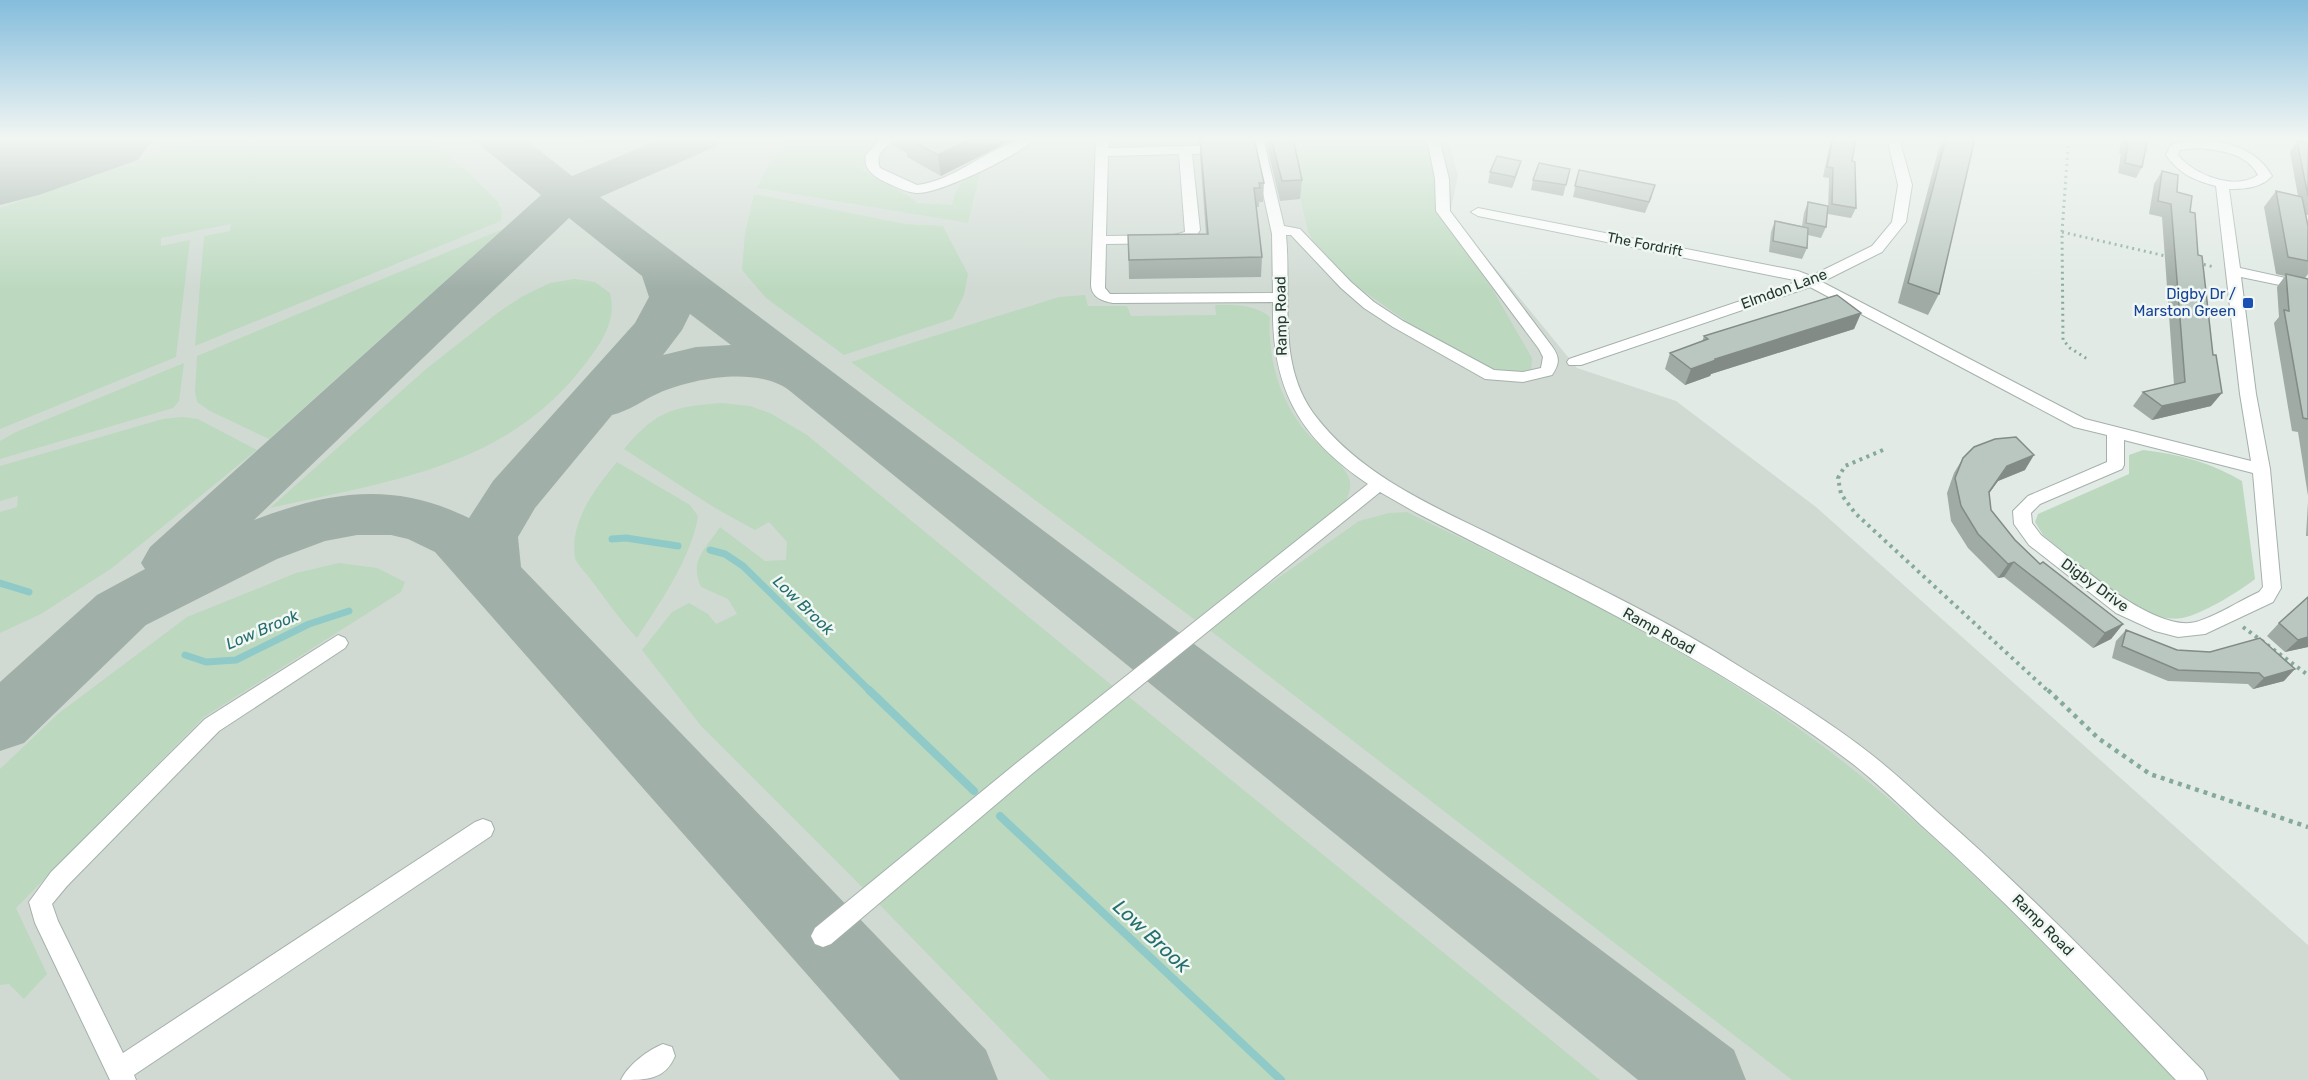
<svg xmlns="http://www.w3.org/2000/svg" width="2308" height="1080" font-family="Rubik,sans-serif">
	<rect width="100%" height="100%" fill="#e1eae5"/>
	<path fill="#d0dad3" d="M 0,138 L 1448,138 L 1458,176 L 1450,213 L 1577,368 L 1676,401 L 1816,507 L 2308,945 L 2308,1080 L 0,1080 Z"/>
	<path fill="#bcd9bf" d="M 204,138 L 426,138 L 468,172 L 498,202 L 502,211 L 501,221 L 195,346 L 204,236 L 230,231 L 231,224 L 161,238 L 161,246 L 190,240 L 176,357 L 0,429 L 0,208 Z
		M 578,138 L 663,138 C 636,148 605,150 578,138 Z
		M 790,138 L 888,138 L 867,148 L 863,171 L 912,198 L 917,203 L 952,205 C 956,187 962,179 980,172 L 968,223 L 757,188 L 767,168 Z
		M 1287,138 L 1431,138 L 1439,212 L 1494,292 L 1532,358 L 1531,374 L 1514,375 L 1484,367 L 1410,324 L 1355,285 L 1321,255 L 1308,232 Z
		M 754,194 L 906,224 L 943,226 L 968,274 L 964,295 L 952,319 L 844,355 L 766,298 L 742,270 L 745,233 Z
		M 503,229 L 269,439 L 210,411 L 197,402 L 195,392 L 197,356 Z
		M 574,279 L 595,282 L 610,293 C 617,320 602,342 586,363 C 507,468 389,481 270,508 L 426,369 L 500,311 L 523,296 L 550,283 Z
		M 1085,295 L 1088,306 L 1127,306 L 1131,316 L 1216,315 L 1215,305 C 1234,305 1255,304 1270,317 C 1267,359 1281,406 1311,437 C 1321,446 1345,466 1349,478 C 1352,486 1349,493 1346,501 L 1195,620 L 851,362 L 1059,297 Z
		M 184,363 L 179,401 L 173,408 L 0,459 L 0,441 L 16,432 Z
		M 721,403 L 750,406 L 770,413 L 807,435 L 1114,687 L 864,889 L 701,726 L 642,650 L 672,612 L 689,603 L 708,614 L 716,624 L 737,614 L 728,599 L 701,587 C 689,560 705,550 720,527 L 765,561 L 786,560 L 787,542 L 769,522 L 755,530 L 715,508 L 624,449 C 656,411 672,407 721,403 Z
		M 182,417 L 198,419 L 257,450 L 112,568 L 41,614 L 0,633 L 0,512 L 17,507 L 18,496 L 0,501 L 0,466 L 163,419 Z
		M 2143,450 C 2179,454 2212,463 2242,481 L 2255,579 C 2240,591 2201,615 2182,618 C 2140,626 2074,560 2043,535 L 2035,522 L 2038,514 L 2129,474 L 2129,455 Z
		M 617,462 L 690,505 L 698,516 C 692,557 659,604 637,638 C 619,619 605,598 588,576 C 584,571 577,564 575,558 C 569,522 596,487 617,462 Z
		M 1407,512 C 1541,577 1679,643 1801,730 C 1940,830 2057,958 2176,1080 L 1792,1080 L 1207,628 L 1359,521 L 1389,513 Z
		M 339,563 L 377,568 L 405,582 L 401,592 L 204,717 L 16,908 L 47,974 L 24,999 L 9,984 L 0,985 L 0,769 L 59,713 L 187,617 L 296,573 Z
		M 1128,696 L 1572,1057 L 1600,1080 L 1050,1080 L 877,902 Z"/>
	<g fill="none" stroke-linecap="round" stroke-linejoin="round">
		<path stroke="#8fcac9" stroke-width="7" d="M 612,539 L 626,538 L 678,546
			M 710,550 L 725,554 L 743,566 L 871,692
			M 0,583 L 29,592
			M 185,655 L 206,662 L 236,660 L 309,624 L 349,611"/>
		<path stroke="#8fcac9" stroke-width="8" d="M 869,690 L 974,791
			M 1000,816 L 1281,1080"/>
		<path fill="#a0afa8" fill-rule="evenodd" d="M 476,138 L 524,138 L 572,176 L 663,138 L 721,138 L 715,147 L 600,197 L 1734,1050 L 1746,1080 L 1638,1080 L 790,391 C 759,366 693,378 659,393 C 643,400 629,411 612,415 L 535,508 L 518,537 L 521,567 L 986,1050 L 998,1080 L 900,1080 L 435,552 L 408,539 L 391,535 L 357,535 L 325,541 L 277,559 L 146,625 L 24,743 L 0,751 L 0,682 L 97,595 L 145,569 L 141,563 L 150,547 L 541,195 L 482,147 ZM 569,218 L 642,276 L 649,297 L 635,323 L 493,481 L 469,518 C 393,481 331,491 254,520 ZM 690,314 L 731,345 L 696,347 L 663,355 L 682,330 Z"/>
		<path fill="#a0afa8" fill-rule="evenodd" d="M 0,138 L 154,138 L 138,160 L 39,195 L 0,205 Z"/>
		<g stroke="#a4b1ab" stroke-width="2">
			<path id="minor" d="M 881,138 L 897,138 C 887,147 874,152 880,168 L 917,185 C 960,180 997,138 1036,138 C 1020,155 938,195 916,193 C 904,192 892,185 881,180 C 871,174 863,167 866,155 Z
				M 1096,138 L 1108,138 L 1108,148 L 1224,145 L 1230,149 L 1224,153 L 1192,154 L 1200,230 L 1195,238 L 1174,243 L 1106,244 L 1105,288 L 1110,294 L 1273,293 L 1272,234 L 1251,138 L 1263,138 L 1284,226 L 1300,229 L 1351,282 L 1374,302 L 1403,321 L 1494,370 L 1523,372 L 1541,368 L 1543,357 L 1539,349 L 1436,211 L 1435,179 L 1427,138 L 1439,138 L 1449,179 L 1450,211 L 1551,345 C 1560,357 1560,363 1552,375 L 1523,382 L 1485,379 L 1393,327 L 1364,308 L 1341,288 L 1291,235 L 1286,235 C 1292,296 1275,366 1317,418 C 1365,479 1438,508 1506,542 C 1586,582 1667,620 1742,668 C 1786,695 1831,723 1872,755 C 1895,773 1915,792 1936,811 C 2030,893 2116,983 2203,1071 L 2207,1080 L 2176,1080 C 2093,993 2011,905 1921,825 C 1899,804 1877,783 1853,764 C 1718,661 1565,590 1415,512 L 1380,492 L 1033,773 L 831,944 L 823,947 L 815,944 L 811,936 L 815,928 L 1019,761 L 1368,484 C 1297,436 1271,386 1273,302 L 1113,303 C 1102,301 1091,297 1091,284 ZM 1179,154 L 1185,232 L 1174,235 L 1106,236 L 1108,156 Z
				M 1887,138 L 1899,138 L 1912,185 L 1906,222 L 1882,252 L 1822,282 L 2085,419 L 2251,461 L 2240,394 L 2216,186 C 2195,181 2178,173 2166,155 L 2171,145 C 2204,134 2254,142 2272,176 C 2261,188 2245,189 2229,189 L 2240,268 L 2308,283 L 2308,291 L 2241,277 L 2256,394 L 2270,469 L 2281,588 L 2273,602 L 2205,634 L 2178,637 L 2155,631 L 2116,613 L 2029,545 L 2014,524 L 2013,511 L 2028,496 L 2107,462 L 2107,435 L 2074,427 L 1810,287 L 1581,365 L 1569,365 L 1567,362 L 1569,359 L 1799,281 L 1478,216 L 1471,212 L 1478,208 L 1798,271 L 1811,276 L 1872,246 L 1892,222 L 1898,185 ZM 2197,148 C 2219,150 2247,153 2258,175 C 2235,191 2194,175 2178,155 L 2180,150 ZM 2124,440 L 2253,473 L 2263,587 L 2259,592 C 2239,601 2217,616 2196,622 C 2153,633 2075,561 2041,535 L 2032,523 L 2031,513 L 2040,504 L 2122,469 L 2124,465 Z
				M 338,635 L 345,638 L 348,643 L 345,648 L 219,731 L 67,886 L 52,904 L 58,921 L 123,1053 L 475,822 L 483,819 L 491,822 L 494,829 L 491,836 L 134,1075 L 136,1080 L 110,1080 L 35,923 L 29,902 L 51,872 L 205,719 Z
				M 663,1044 L 672,1047 L 675,1056 C 665,1080 646,1080 621,1080 C 628,1065 648,1050 663,1044 Z"/>
		</g>
		<path stroke="#85aa99" stroke-width="3" stroke-dasharray="2 4" stroke-linecap="butt" d="M 2068,146 L 2062,232 L 2063,340 L 2070,348 L 2089,360
			M 2062,232 L 2170,257
			M 2198,263 L 2214,267"/>
		<path stroke="#85aa99" stroke-width="4" stroke-dasharray="3 4.5" stroke-linecap="butt" d="M 1883,450 L 1845,466 L 1838,478 L 1841,494 L 1855,513 L 2049,692
			M 2243,627 L 2308,675"/>
		<path stroke="#85aa99" stroke-width="4.5" stroke-dasharray="4 5" stroke-linecap="butt" d="M 2048,690 L 2098,738 L 2150,774 L 2308,827"/>
		<use href="#minor" fill="#fff" fill-rule="evenodd"/>
	</g>
	<path fill="#a0aba5" d="M 891,138 L 1018,138 L 1006,143 L 941,176 L 907,157 L 907,153 L 892,145 Z
		M 1198,138 L 1254,138 L 1264,183 L 1263,202 L 1259,202 L 1259,207 L 1256,207 L 1262,257 L 1261,277 L 1129,279 L 1128,235 L 1206,234 L 1200,156 L 1200,144 L 1199,144 Z
		M 1265,138 L 1293,138 L 1302,180 L 1300,199 L 1280,201 Z
		M 1831,138 L 1856,138 L 1852,161 L 1856,208 L 1851,218 L 1828,214 L 1829,178 L 1823,177 Z
		M 1943,138 L 1975,138 L 1939,294 L 1928,315 L 1898,303 L 1940,144 Z
		M 2122,138 L 2148,138 L 2142,167 L 2136,178 L 2118,173 L 2121,154 L 2119,153 Z
		M 2297,141 L 2308,143 L 2308,215 L 2306,215 L 2308,226 L 2308,274 L 2305,278 L 2308,279 L 2308,496 L 2298,432 L 2292,431 L 2274,323 L 2279,317 L 2277,287 L 2285,276 L 2276,274 L 2264,207 L 2276,191 L 2298,196 L 2290,152 Z
		M 1570,169 L 1563,196 L 1531,190 L 1533,180 Z
		M 1579,170 L 1652,196 L 1645,213 L 1573,197 Z
		M 1518,171 L 1512,188 L 1488,183 L 1490,172 Z
		M 2162,171 L 2190,212 L 2211,406 L 2152,420 L 2133,406 L 2143,392 L 2174,385 L 2162,217 L 2149,214 L 2154,184 Z
		M 1808,202 L 1826,227 L 1821,238 L 1808,235 L 1807,248 L 1802,259 L 1769,252 L 1771,232 L 1775,221 L 1802,226 L 1804,213 Z
		M 1861,313 L 1854,329 L 1711,374 L 1710,376 L 1685,385 L 1665,369 L 1670,353 L 1702,342 L 1704,336 Z
		M 1963,458 L 2025,470 L 1998,481 L 1989,493 L 1991,510 L 2015,540 L 2040,564 L 2123,624 L 2111,639 L 2093,648 L 2004,577 L 1998,578 L 1968,548 L 1951,521 L 1947,493 L 1954,473 Z
		M 2308,502 L 2308,536 L 2306,536 Z
		M 2279,623 L 2308,647 L 2285,652 L 2267,636 Z
		M 2126,630 L 2177,650 L 2210,652 L 2284,681 L 2253,689 L 2248,684 L 2168,681 L 2112,658 L 2116,641 Z"/>
	<path fill="#828b86" d="M 972,138 L 1018,138 L 1006,143 L 941,176 L 938,155 Z
		M 1521,161 L 1518,171 L 1512,188 L 1515,177 Z
		M 1861,313 L 1854,329 L 1711,374 L 1710,376 L 1685,385 L 1691,369 L 1715,359 Z
		M 2222,393 L 2211,406 L 2152,420 L 2162,406 Z
		M 2034,455 L 2025,470 L 1998,481 L 1979,507 L 2007,466 Z
		M 2014,562 L 2004,577 L 1998,578 L 2008,564 Z
		M 2123,624 L 2111,639 L 2093,648 L 2105,633 Z
		M 2308,637 L 2308,647 L 2285,652 L 2298,640 Z
		M 2295,669 L 2284,681 L 2253,689 L 2264,678 Z"/>
	<path fill="#bac7c0" stroke="#828b86" stroke-width="1.5" d="M 907,138 L 972,138 L 938,155 Z
		M 1200,138 L 1254,138 L 1264,183 L 1259,183 L 1260,188 L 1254,188 L 1262,257 L 1129,260 L 1128,235 L 1208,234 Z
		M 1271,138 L 1293,138 L 1302,180 L 1282,181 Z
		M 1833,138 L 1856,138 L 1852,161 L 1855,162 L 1856,208 L 1832,204 L 1833,168 L 1827,167 Z
		M 1946,138 L 1975,138 L 1939,294 L 1908,283 Z
		M 2126,138 L 2148,138 L 2142,167 L 2125,163 L 2128,143 L 2125,142 Z
		M 2297,141 L 2308,143 L 2308,196 Z
		M 1497,156 L 1521,161 L 1515,177 L 1490,172 Z
		M 1539,163 L 1570,169 L 1566,185 L 1533,180 Z
		M 1579,170 L 1655,185 L 1649,202 L 1575,186 Z
		M 2162,171 L 2178,175 L 2177,192 L 2192,196 L 2190,212 L 2195,213 L 2198,255 L 2202,256 L 2213,355 L 2216,355 L 2222,393 L 2162,406 L 2143,392 L 2185,382 L 2171,204 L 2158,201 Z
		M 2276,191 L 2302,197 L 2308,226 L 2308,261 L 2288,257 Z
		M 1808,202 L 1828,206 L 1826,227 L 1806,223 Z
		M 1775,221 L 1808,228 L 1807,248 L 1773,241 Z
		M 2286,274 L 2308,279 L 2308,419 L 2303,418 L 2284,310 L 2289,311 Z
		M 1837,295 L 1861,313 L 1715,359 L 1716,360 L 1691,369 L 1670,353 L 1708,339 L 1704,336 Z
		M 2016,437 L 2034,455 L 2007,466 L 1989,492 L 1991,510 L 2015,540 L 2040,564 L 2043,562 L 2123,624 L 2105,633 L 2014,562 L 2008,564 L 1978,534 L 1961,506 L 1955,478 L 1963,458 L 1974,447 L 1995,439 Z
		M 2308,597 L 2308,637 L 2298,640 L 2279,623 Z
		M 2126,630 L 2177,650 L 2210,652 L 2260,638 L 2295,669 L 2264,678 L 2259,673 L 2178,670 L 2122,646 Z"/>
	<linearGradient id="sky" x2="0" y2="1"><stop stop-color="#84bddc"/><stop offset="0.48" stop-color="#f2f6f3"/><stop offset="1" stop-color="#f2f6f3" stop-opacity="0"/></linearGradient>
	<rect width="2308" height="289" fill="url(#sky)"/>
	<rect fill="#1a4fb4" stroke="#f1f7f3" stroke-width="2" x="2242" y="297" width="12" height="12" rx="3"/>
	<g text-anchor="middle" stroke-width="5" stroke-linejoin="round" paint-order="stroke">
		<g font-size="14" fill="#233930" stroke="#f1f7f3">
			<text transform="translate(1645 244) rotate(11)" y="5">The Fordrift</text>
		</g>
		<g font-size="15" fill="#233930" stroke="#f1f7f3">
			<text transform="translate(1784 289) rotate(-20)" y="5">Elmdon Lane</text>
			<text transform="translate(1281 316) rotate(-91)" y="5">Ramp Road</text>
			<text transform="translate(2095 585) rotate(36)" y="5">Digby Drive</text>
			<text transform="translate(1659 631) rotate(29)" y="5">Ramp Road</text>
			<text transform="translate(2043 925) rotate(45)" y="5">Ramp Road</text>
		</g>
		<g font-size="15" fill="#164399" stroke="#f1f7f3" text-anchor="end">
			<text x="2236" y="299">Digby Dr /<tspan x="2236" dy="17">Marston Green</tspan></text>
		</g>
		<g font-size="16" font-style="italic" fill="#246e6e" stroke="#f1f7f3">
			<text transform="translate(804 605) rotate(44)" y="6">Low Brook</text>
			<text transform="translate(262 629) rotate(-23)" y="6">Low Brook</text>
		</g>
		<g font-size="20" font-style="italic" fill="#246e6e" stroke="#f1f7f3">
			<text transform="translate(1152 936) rotate(43)" y="7">Low Brook</text>
		</g>
	</g>
</svg>
